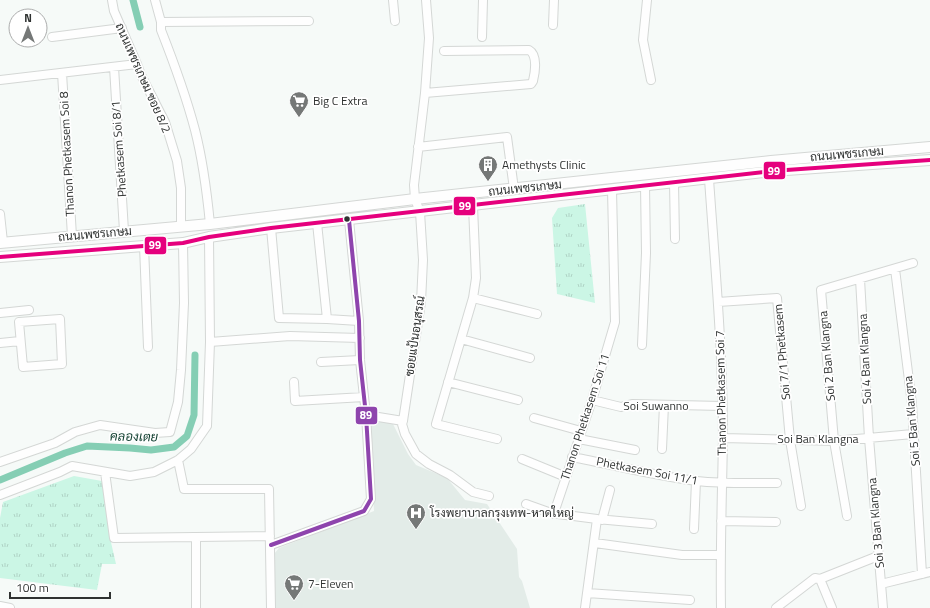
<svg xmlns="http://www.w3.org/2000/svg" width="930" height="608" font-family="'Titillium Web',Sarabun,sans-serif">
	<defs>
		<pattern id="grass-tufts" width="24" height="20" patternUnits="userSpaceOnUse"><rect width="24" height="20" fill="#cbf6e5"/><path d="M3 7l-1-3M5 7V3M7 7l1-3M15 17l-1-3M17 17v-4M19 17l1-3" fill="none" stroke="#afd3c5"/></pattern>
	</defs>
	<rect width="100%" height="100%" fill="#f6faf8"/>
	<path fill="#e3ece8" d="M 369,419 L 392,422 L 408,454 L 416,465 L 447,478 L 465,500 L 487,504 L 517,549 L 519,577 L 522,581 L 530,608 L 274,608 L 274,554 L 279,548 L 374,511 Z"/>
	<path fill="url(#grass-tufts)" d="M 585,204 L 595,303 L 557,294 L 552,218 L 558,208 Z
		M 74,476 L 102,481 L 110,538 L 116,564 L 102,564 L 97,590 L 0,578 L 0,518 L 3,502 Z"/>
	<g fill="none" stroke-linecap="round" stroke-linejoin="round">
		<path stroke="#85ceb4" stroke-width="7" d="M 133,0 L 140,27
			M 0,480 L 65,453 L 87,446 L 130,448 L 151,450 L 174,447 L 187,436 L 194,415 L 195,355"/>
		<g stroke="#d4d7d5" stroke-width="10">
			<path id="minor" d="M 112,0 L 114,11 L 137,64 L 141,75 L 165,122 L 177,161 L 181,188 L 181,227
				M 155,0 L 161,22 L 161,30 C 174,63 186,96 195,130 C 203,161 207,193 210,224
				M 393,0 L 395,21
				M 647,0 L 643,40 L 651,80
				M 161,22 L 309,21
				M 553,25 L 554,0
				M 52,37 L 122,28
				M 482,37 L 483,0
				M 114,67 L 124,231
				M 62,73 L 72,236
				M 0,80 L 137,64
				M 425,93 L 531,84 L 533,81 C 535,73 538,55 529,50 L 444,51
				M 418,147 L 507,137 L 514,189
				M 709,179 C 715,265 723,352 723,439 C 722,495 720,551 721,608
				M 674,182 L 675,239
				M 473,206 L 476,278 L 473,298 L 436,424 L 497,439
				M 0,214 L 3,242
				M 317,223 L 327,319
				M 271,228 L 279,318 L 327,319 L 359,321
				M 144,246 L 148,347
				M 895,269 L 912,404 L 922,574
				M 860,279 L 869,438 L 883,608
				M 473,298 L 537,314
				M 718,302 L 777,298 L 790,440 L 801,506
				M 0,313 L 29,310
				M 60,319 L 62,364 L 23,367 L 19,322 Z
				M 461,339 L 530,358
				M 210,342 L 290,336 L 360,338
				M 0,343 L 20,341
				M 642,345 L 646,253 L 645,185
				M 321,362 L 360,360
				M 294,382 L 295,401 L 364,397
				M 448,382 L 518,400
				M 592,400 L 621,407 L 632,404 L 722,406
				M 366,415 L 403,421 L 421,302 L 423,260 L 420,212 L 415,199 L 414,185 L 425,93 L 429,38 L 426,0
				M 534,418 L 581,431
				M 403,421 L 402,424 L 405,434 L 416,454 L 429,464 L 450,475 L 473,492 L 489,496
				M 723,438 L 834,441 L 913,434
				M 579,439 L 635,450
				M 662,449 L 664,405
				M 572,457 C 614,465 655,476 697,481 C 723,484 750,483 777,483
				M 522,459 L 566,477
				M 178,460 L 184,489 L 269,489 L 271,608
				M 0,462 L 55,443 L 75,432 L 100,425 L 155,433 L 170,432 L 178,402 L 181,370 L 184,303 L 183,243
				M 105,472 L 114,538 L 270,536
				M 0,495 L 60,472 L 72,466 L 130,476 L 154,472 L 178,460 L 191,449 L 207,426 L 210,342 L 209,237
				M 526,504 L 554,514
				M 847,516 L 834,441 L 821,290 L 913,263
				M 597,519 L 652,524
				M 602,520 L 610,490
				M 721,521 L 776,522
				M 694,529 L 696,481
				M 196,537 L 196,608
				M 595,543 L 682,555 L 720,555
				M 271,545 L 364,511 L 371,499 L 366,415 L 360,360 L 359,321 L 349,220
				M 820,579 L 832,608
				M 881,584 L 930,572
				M 587,593 L 690,600
				M 0,606 L 10,608
				M 585,608 L 597,519 L 558,514 L 555,512 L 555,510 L 592,400 L 615,322 L 612,190
				M 776,608 L 815,578 L 820,579 L 878,556"/>
		</g>
		<g stroke="#d4d7d5" stroke-width="12">
			<path id="major" d="M 0,243 L 210,224 L 415,199 L 658,173 L 771,161 L 930,147
				M 0,257 L 183,243 L 209,237 L 271,228 L 772,171 L 930,160"/>
		</g>
		<use href="#minor" stroke="#fefefe" stroke-width="8"/>
		<use href="#major" stroke="#fefefe" stroke-width="10"/>
		<g stroke="#fff" stroke-width="7">
			<path id="bus-1" d="M 0,257 L 183,243 L 209,237 L 271,228 L 772,171 L 930,160"/>
		</g>
		<g stroke="#fff" stroke-width="7">
			<path id="bus-2" d="M 271,545 L 364,511 L 371,499 L 366,415 L 360,360 L 359,321 L 349,220"/>
		</g>
		<use href="#bus-1" stroke="#e5007d" stroke-width="4"/>
		<use href="#bus-2" stroke="#8e44ad" stroke-width="4"/>
	</g>
	<defs>
		<g id="supermarket-pin" transform="scale(1)"><path d="M0 17L-7.5 6A9.5 9.5 0 1 1 7.5 6Z" fill="#757877" stroke="#fff"/><path d="M-6-5.5h2.5l.6 2H6L4.5 2H-2.5L-4.4-4H-6ZM-1.5 3.2a1.3 1.3 0 1 0 .1 0ZM3 3.2a1.3 1.3 0 1 0 .1 0Z" fill="#fff"/></g>
		<g id="building-pin" transform="scale(1)"><path d="M0 17L-7.5 6A9.5 9.5 0 1 1 7.5 6Z" fill="#757877" stroke="#fff"/><path d="M-4-6H4V6H1V3H-1V6H-4ZM-2.5-4.3h1.7v1.8h-1.7ZM.8-4.3h1.7v1.8H.8ZM-2.5-1h1.7V.8h-1.7ZM.8-1h1.7V.8H.8Z" fill="#fff"/></g>
		<g id="hospital-pin" transform="scale(1)"><path d="M0 17L-7.5 6A9.5 9.5 0 1 1 7.5 6Z" fill="#757877" stroke="#fff"/><path d="M-5-5h3v3.5h4V-5h3V5h-3V1.5h-4V5h-3Z" fill="#fff"/></g>
	</defs>
	<g fill-rule="evenodd">
		<use href="#supermarket-pin" x="299" y="101"/>
		<use href="#building-pin" x="488" y="165"/>
		<use href="#hospital-pin" x="416" y="513"/>
		<use href="#supermarket-pin" x="294" y="584"/>
	</g>
	<circle fill="#2f3231" stroke="#fff" stroke-width="1.5" cx="347" cy="219" r="3.5"/>
	<g text-anchor="middle" stroke-width="3.5" stroke-linejoin="round" paint-order="stroke">
		<g font-size="12" fill="#2f3231" stroke="#fff">
			<text transform="translate(143 78) rotate(66)" y="4">ถนนเพชรเกษม ซอย 8/2</text>
			<text transform="translate(119 149) rotate(-94)" y="4">Phetkasem Soi 8/1</text>
			<text transform="translate(67 154) rotate(-93)" y="4">Thanon Phetkasem Soi 8</text>
			<text transform="translate(847 154) rotate(-5)" y="4">ถนนเพชรเกษม</text>
			<text transform="translate(525 188) rotate(-6)" y="4">ถนนเพชรเกษม</text>
			<text transform="translate(95 234) rotate(-5)" y="4">ถนนเพชรเกษม</text>
			<text transform="translate(415 336) rotate(-82)" y="4">ซอยแป้นอนุสรณ์</text>
			<text transform="translate(782 352) rotate(-95)" y="4">Soi 7/1 Phetkasem</text>
			<text transform="translate(827 356) rotate(-95)" y="4">Soi 2 Ban Klangna</text>
			<text transform="translate(865 359) rotate(-93)" y="4">Soi 4 Ban Klangna</text>
			<text transform="translate(721 393) rotate(-91)" y="4">Thanon Phetkasem Soi 7</text>
			<text x="656" y="410">Soi Suwanno</text>
			<text transform="translate(585 417) rotate(-72)" y="4">Thanon Phetkasem Soi 11</text>
			<text transform="translate(912 421) rotate(-95)" y="4">Soi 5 Ban Klangna</text>
			<text x="818" y="443">Soi Ban Klangna</text>
			<text transform="translate(647 471) rotate(11)" y="4">Phetkasem Soi 11/1</text>
			<text transform="translate(876 523) rotate(-95)" y="4">Soi 3 Ban Klangna</text>
		</g>
		<g font-size="12" fill="#2f3231" stroke="#fff" text-anchor="start">
			<text x="313" y="105">Big C Extra</text>
			<text x="502" y="169">Amethysts Clinic</text>
			<text x="430" y="517">โรงพยาบาลกรุงเทพ-หาดใหญ่</text>
			<text x="308" y="588">7-Eleven</text>
		</g>
		<g font-size="13" font-style="italic" fill="#103e2f" stroke="#fff">
			<text transform="translate(134 436) rotate(1)" y="5">คลองเตย</text>
		</g>
	</g>
	<g stroke="#fff" stroke-width="1.5">
		<rect x="763" y="161" width="23" height="19" rx="4" fill="#e5007d"/>
		<rect x="453" y="196" width="23" height="20" rx="4" fill="#e5007d"/>
		<rect x="144" y="236" width="23" height="19" rx="4" fill="#e5007d"/>
		<rect x="355" y="406" width="23" height="19" rx="4" fill="#8e44ad"/>
	</g>
	<g font-size="11" text-anchor="middle" font-weight="bold" fill="#fff">
		<text x="774" y="175">99</text>
		<text x="465" y="210">99</text>
		<text x="155" y="249">99</text>
		<text x="366" y="419">89</text>
	</g>
	<g transform="translate(28 28)"><circle r="19" fill="#ffffff" stroke="#acadad"/>
	<path d="M0-3L7 15L0 10L-7 15Z" fill="#757877"/>
	<text y="-6" font-size="11" font-weight="bold" text-anchor="middle" fill="#2f3231">N</text>
	</g>
	<path d="M10 592v6h100v-6" fill="none" stroke="#2f3231" stroke-width="2"/>
	<text x="16" y="592" font-size="12" fill="#2f3231" stroke="#ffffff" stroke-width="3" paint-order="stroke">100 m</text>
</svg>
